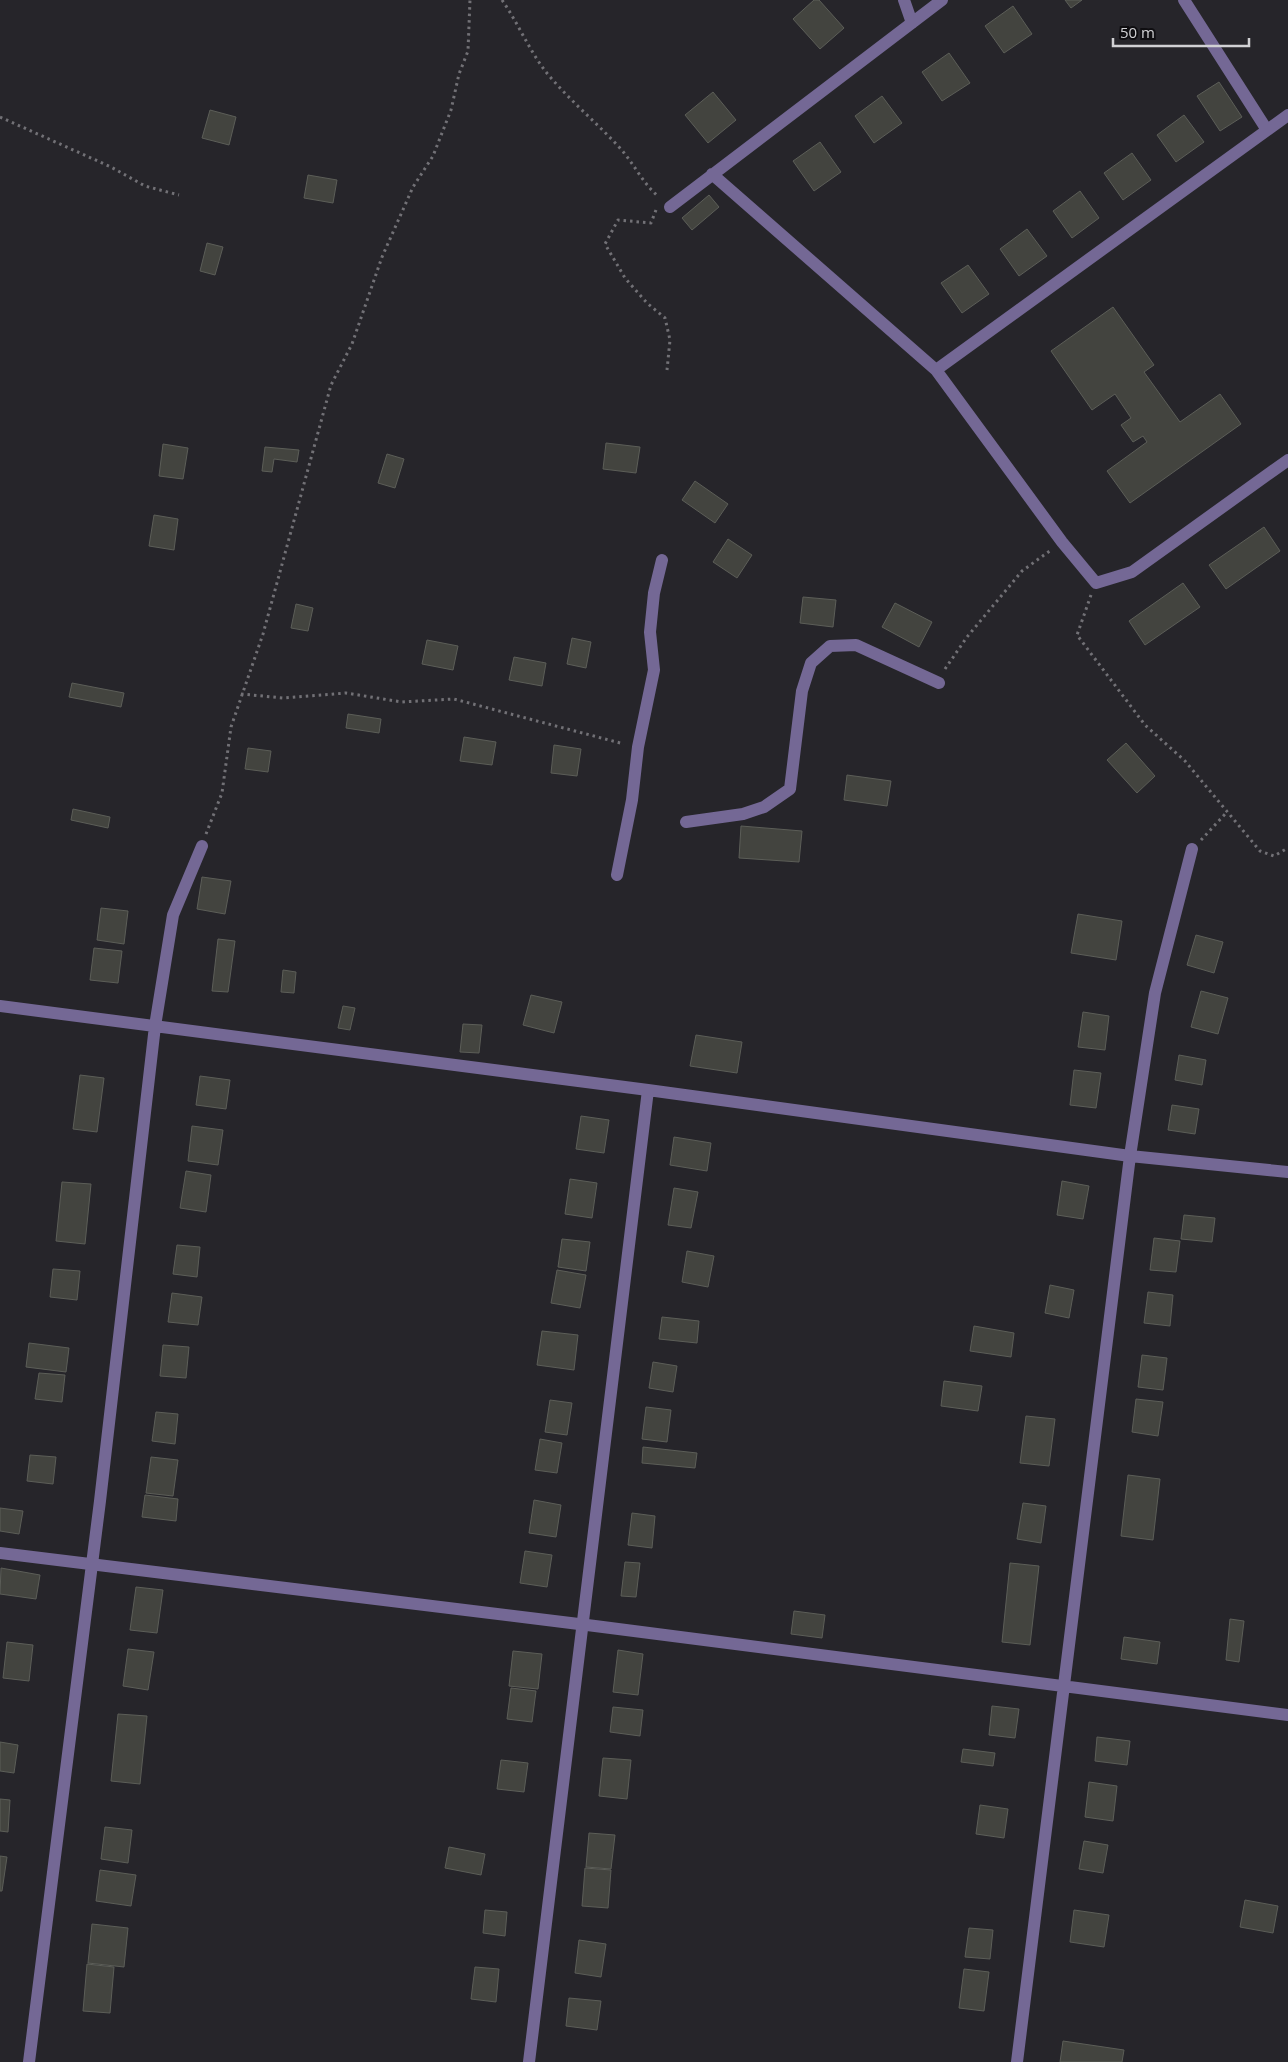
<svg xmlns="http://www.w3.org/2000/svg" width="1288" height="2062" font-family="'Open Sans',sans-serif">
	<rect width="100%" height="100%" fill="#26252a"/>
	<path fill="#43443f" stroke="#5c5e58" d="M 814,0 L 819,0 L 844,28 L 820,49 L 793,19 Z
		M 1065,0 L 1082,0 L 1071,8 Z
		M 1013,6 L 1032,34 L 1004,53 L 985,26 Z
		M 949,53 L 970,83 L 942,101 L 922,72 Z
		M 1219,82 L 1242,117 L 1220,131 L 1197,96 Z
		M 713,92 L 736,120 L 708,143 L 685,115 Z
		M 882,96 L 902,123 L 874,143 L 855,116 Z
		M 210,110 L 236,117 L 229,145 L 202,138 Z
		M 1184,115 L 1204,142 L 1176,162 L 1157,135 Z
		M 820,142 L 841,172 L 814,191 L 793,161 Z
		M 1132,153 L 1151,180 L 1123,200 L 1104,173 Z
		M 308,175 L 337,180 L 333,203 L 304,198 Z
		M 1080,191 L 1099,218 L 1072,238 L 1053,211 Z
		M 709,195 L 719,207 L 692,230 L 682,218 Z
		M 1027,229 L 1047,256 L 1019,276 L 1000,249 Z
		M 207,243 L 223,247 L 215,275 L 200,271 Z
		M 968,265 L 989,294 L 962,313 L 941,283 Z
		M 1113,307 L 1154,365 L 1144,372 L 1180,422 L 1220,394 L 1241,424 L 1130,503 L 1107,471 L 1147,442 L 1143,436 L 1133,442 L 1121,425 L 1131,418 L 1115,394 L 1092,410 L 1051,351 Z
		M 606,443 L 640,447 L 636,473 L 603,469 Z
		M 163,444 L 188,448 L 183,479 L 159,476 Z
		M 265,447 L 299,450 L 297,462 L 274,459 L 272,472 L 262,471 Z
		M 387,454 L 404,459 L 395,488 L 378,483 Z
		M 695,481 L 728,504 L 715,523 L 682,500 Z
		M 154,515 L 178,519 L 174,550 L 149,546 Z
		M 1264,527 L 1280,551 L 1226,589 L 1209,565 Z
		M 728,539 L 752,555 L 737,578 L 713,562 Z
		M 1183,583 L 1200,607 L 1145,645 L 1129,621 Z
		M 803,597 L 836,600 L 833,627 L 800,623 Z
		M 895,603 L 932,622 L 919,647 L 882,627 Z
		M 296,604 L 313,608 L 308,631 L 291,628 Z
		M 572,638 L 591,642 L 586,668 L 567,664 Z
		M 427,640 L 458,646 L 453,670 L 422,664 Z
		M 514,657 L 546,663 L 542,686 L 509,680 Z
		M 72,683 L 124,693 L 121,707 L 69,697 Z
		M 348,714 L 381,719 L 379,733 L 346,728 Z
		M 464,737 L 496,742 L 492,765 L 460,761 Z
		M 1126,743 L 1155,776 L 1137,793 L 1107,760 Z
		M 554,745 L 581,749 L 577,776 L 551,773 Z
		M 248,748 L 271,751 L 268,772 L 245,769 Z
		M 847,775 L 891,781 L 887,806 L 844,800 Z
		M 73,809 L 110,817 L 108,828 L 71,820 Z
		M 741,826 L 802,831 L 799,862 L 739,858 Z
		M 202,877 L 231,881 L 225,914 L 197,909 Z
		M 101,908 L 128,911 L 124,944 L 97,940 Z
		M 1078,914 L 1122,921 L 1116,960 L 1071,953 Z
		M 1196,935 L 1223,942 L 1214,973 L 1187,965 Z
		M 218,939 L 235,941 L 228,992 L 212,991 Z
		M 94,948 L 122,951 L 118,983 L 90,980 Z
		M 283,970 L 296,972 L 294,993 L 281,992 Z
		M 1201,991 L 1228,998 L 1218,1034 L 1191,1027 Z
		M 531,995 L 562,1002 L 554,1033 L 523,1025 Z
		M 343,1006 L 355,1008 L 350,1030 L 338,1028 Z
		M 1083,1012 L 1109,1016 L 1105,1050 L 1078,1047 Z
		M 463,1024 L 482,1025 L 479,1053 L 460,1052 Z
		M 696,1035 L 742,1042 L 737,1073 L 690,1066 Z
		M 1179,1055 L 1206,1060 L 1202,1085 L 1175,1080 Z
		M 1074,1070 L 1101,1073 L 1096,1108 L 1070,1105 Z
		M 80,1075 L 104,1078 L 97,1132 L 73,1129 Z
		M 200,1076 L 230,1080 L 226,1109 L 196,1105 Z
		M 1172,1105 L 1199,1109 L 1195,1134 L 1168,1130 Z
		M 581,1116 L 609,1120 L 604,1153 L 576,1149 Z
		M 192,1126 L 223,1130 L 218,1165 L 188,1161 Z
		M 674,1137 L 711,1143 L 707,1171 L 670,1165 Z
		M 186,1171 L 211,1175 L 206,1212 L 180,1208 Z
		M 570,1179 L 597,1183 L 592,1218 L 565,1214 Z
		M 1062,1181 L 1089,1186 L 1083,1219 L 1057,1215 Z
		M 62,1182 L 91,1184 L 85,1244 L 56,1241 Z
		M 674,1188 L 698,1192 L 691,1228 L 668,1225 Z
		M 1184,1215 L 1215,1218 L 1212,1242 L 1181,1239 Z
		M 1154,1238 L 1180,1241 L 1176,1272 L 1150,1270 Z
		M 562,1239 L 590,1242 L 586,1271 L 558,1267 Z
		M 177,1245 L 200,1247 L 197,1277 L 173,1274 Z
		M 687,1251 L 714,1256 L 708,1287 L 682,1282 Z
		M 53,1269 L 80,1271 L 77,1300 L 50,1297 Z
		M 557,1270 L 586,1275 L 580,1308 L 551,1303 Z
		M 1050,1285 L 1074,1290 L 1069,1318 L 1045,1313 Z
		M 1148,1292 L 1173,1295 L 1170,1326 L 1144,1323 Z
		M 172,1293 L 202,1297 L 198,1325 L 168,1322 Z
		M 662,1317 L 699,1321 L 697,1343 L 659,1339 Z
		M 974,1326 L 1014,1333 L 1011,1357 L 970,1351 Z
		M 542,1331 L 578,1335 L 574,1370 L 537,1365 Z
		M 29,1343 L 69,1348 L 66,1372 L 26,1367 Z
		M 163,1345 L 189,1347 L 186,1378 L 160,1376 Z
		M 1142,1355 L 1167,1358 L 1163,1390 L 1138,1387 Z
		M 653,1362 L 677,1366 L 673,1392 L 649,1388 Z
		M 39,1373 L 65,1375 L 62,1402 L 35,1399 Z
		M 944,1381 L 982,1386 L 978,1411 L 941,1406 Z
		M 1136,1399 L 1163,1402 L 1158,1436 L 1132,1432 Z
		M 550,1400 L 572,1403 L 567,1435 L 545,1432 Z
		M 646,1407 L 671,1410 L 667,1442 L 642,1439 Z
		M 156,1412 L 178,1414 L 175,1444 L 152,1441 Z
		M 1026,1416 L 1055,1419 L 1049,1466 L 1020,1463 Z
		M 540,1439 L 562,1443 L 557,1473 L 535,1470 Z
		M 643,1447 L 697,1453 L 695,1468 L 642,1463 Z
		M 30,1455 L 56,1457 L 53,1484 L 27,1481 Z
		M 151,1457 L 178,1460 L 173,1496 L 146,1493 Z
		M 1128,1475 L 1160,1479 L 1153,1540 L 1121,1536 Z
		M 145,1495 L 178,1499 L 176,1521 L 142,1517 Z
		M 534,1500 L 561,1505 L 556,1537 L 529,1533 Z
		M 1023,1503 L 1046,1506 L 1041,1543 L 1017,1539 Z
		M 0,1508 L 23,1511 L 19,1534 L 0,1531 Z
		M 632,1513 L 655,1516 L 652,1548 L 628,1545 Z
		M 525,1551 L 552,1555 L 547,1587 L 520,1583 Z
		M 625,1562 L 640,1563 L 636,1597 L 621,1596 Z
		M 1010,1563 L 1039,1566 L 1030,1645 L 1002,1642 Z
		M 1,1568 L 40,1575 L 36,1599 L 0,1594 Z
		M 136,1587 L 163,1590 L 157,1633 L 130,1630 Z
		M 794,1611 L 825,1615 L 822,1638 L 791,1634 Z
		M 1230,1619 L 1244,1621 L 1239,1662 L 1226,1660 Z
		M 1124,1637 L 1160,1642 L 1157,1664 L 1121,1659 Z
		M 7,1642 L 33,1645 L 29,1681 L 3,1678 Z
		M 128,1649 L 154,1652 L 148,1690 L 123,1686 Z
		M 618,1650 L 643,1654 L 638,1695 L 613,1692 Z
		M 513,1651 L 542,1654 L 538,1689 L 509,1686 Z
		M 511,1688 L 536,1691 L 532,1722 L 507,1719 Z
		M 992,1706 L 1019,1709 L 1015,1738 L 989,1735 Z
		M 613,1707 L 643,1710 L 640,1736 L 610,1732 Z
		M 118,1714 L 147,1716 L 140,1784 L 111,1781 Z
		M 1097,1737 L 1130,1741 L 1127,1765 L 1095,1761 Z
		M 0,1742 L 18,1745 L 14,1773 L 0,1771 Z
		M 963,1749 L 995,1753 L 993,1766 L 961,1762 Z
		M 603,1758 L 631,1760 L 627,1799 L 599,1796 Z
		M 501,1760 L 528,1763 L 524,1792 L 497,1789 Z
		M 1089,1782 L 1117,1786 L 1113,1821 L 1085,1817 Z
		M 0,1799 L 10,1800 L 8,1832 L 0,1831 Z
		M 980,1805 L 1008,1809 L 1004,1838 L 976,1834 Z
		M 105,1827 L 132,1830 L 128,1863 L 101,1859 Z
		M 589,1833 L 615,1835 L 611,1869 L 586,1867 Z
		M 1084,1841 L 1108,1845 L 1103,1873 L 1079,1869 Z
		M 449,1847 L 485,1854 L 481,1875 L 445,1868 Z
		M 0,1856 L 7,1857 L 2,1891 L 0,1891 Z
		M 585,1868 L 611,1870 L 608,1908 L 582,1906 Z
		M 100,1870 L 136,1875 L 131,1906 L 96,1901 Z
		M 1245,1900 L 1278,1906 L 1273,1933 L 1240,1927 Z
		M 485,1910 L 507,1912 L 505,1936 L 483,1933 Z
		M 1074,1910 L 1109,1915 L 1104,1947 L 1070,1942 Z
		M 92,1924 L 128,1928 L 124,1967 L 88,1963 Z
		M 969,1928 L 993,1930 L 990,1959 L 965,1957 Z
		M 579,1940 L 606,1944 L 601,1977 L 575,1973 Z
		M 87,1964 L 114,1967 L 110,2013 L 83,2011 Z
		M 475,1967 L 499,1969 L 496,2002 L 471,1999 Z
		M 964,1969 L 989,1972 L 984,2011 L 959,2008 Z
		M 569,1998 L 601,2001 L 597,2030 L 566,2026 Z
		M 1063,2041 L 1124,2050 L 1122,2062 L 1060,2062 Z"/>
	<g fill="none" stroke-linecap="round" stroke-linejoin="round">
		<path stroke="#727176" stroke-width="3" stroke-dasharray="2.5 4" stroke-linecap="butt" d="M 502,0 C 518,23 529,50 546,72 C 568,99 595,121 619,147 C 634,163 642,183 659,197
			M 0,117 L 111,167 L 145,186 L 179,195
			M 656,210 L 651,223 L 618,220 L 605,244 L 625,278 L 647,303 L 665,318 L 670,340 L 667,370
			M 1091,595 L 1077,635 L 1145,725 L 1185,761 L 1260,851 L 1274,856 L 1288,848
			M 945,669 L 967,637 L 1022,571 L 1051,550
			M 241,694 L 283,698 L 346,693 L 402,702 L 454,699 L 624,744
			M 206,834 L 222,793 L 231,727 L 263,634 L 331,385 L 352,344 L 382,257 L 413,187 L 433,156 L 451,110 L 459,74 L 468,51 L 470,0
			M 1201,840 L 1227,812"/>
		<path stroke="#746895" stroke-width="12" d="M 904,0 L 912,23
			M 1184,0 L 1267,130
			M 712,174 L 936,370 L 1062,542 L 1096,583 L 1132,572 L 1288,460
			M 670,207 L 942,0
			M 936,370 L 1288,115
			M 686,822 L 743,814 L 764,807 L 790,789 L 802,691 L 811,663 L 830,646 L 856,645 L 939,683
			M 617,875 L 632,800 L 638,747 L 654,670 L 650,632 L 654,593 L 662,560
			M 0,1006 L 648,1090 L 1130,1156 L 1288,1172
			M 0,1553 L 595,1626 L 1288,1715
			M 29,2062 L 100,1501 L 155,1026 L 173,915 L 202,846
			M 529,2062 L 648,1090
			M 1017,2062 L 1130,1156 L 1155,993 L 1192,849"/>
	</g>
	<path d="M1113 38v8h136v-8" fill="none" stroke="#d1d1d4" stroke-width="2.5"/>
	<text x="1120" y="38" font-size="15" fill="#d1d1d4" stroke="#0f0e11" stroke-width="4" paint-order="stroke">50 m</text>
</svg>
